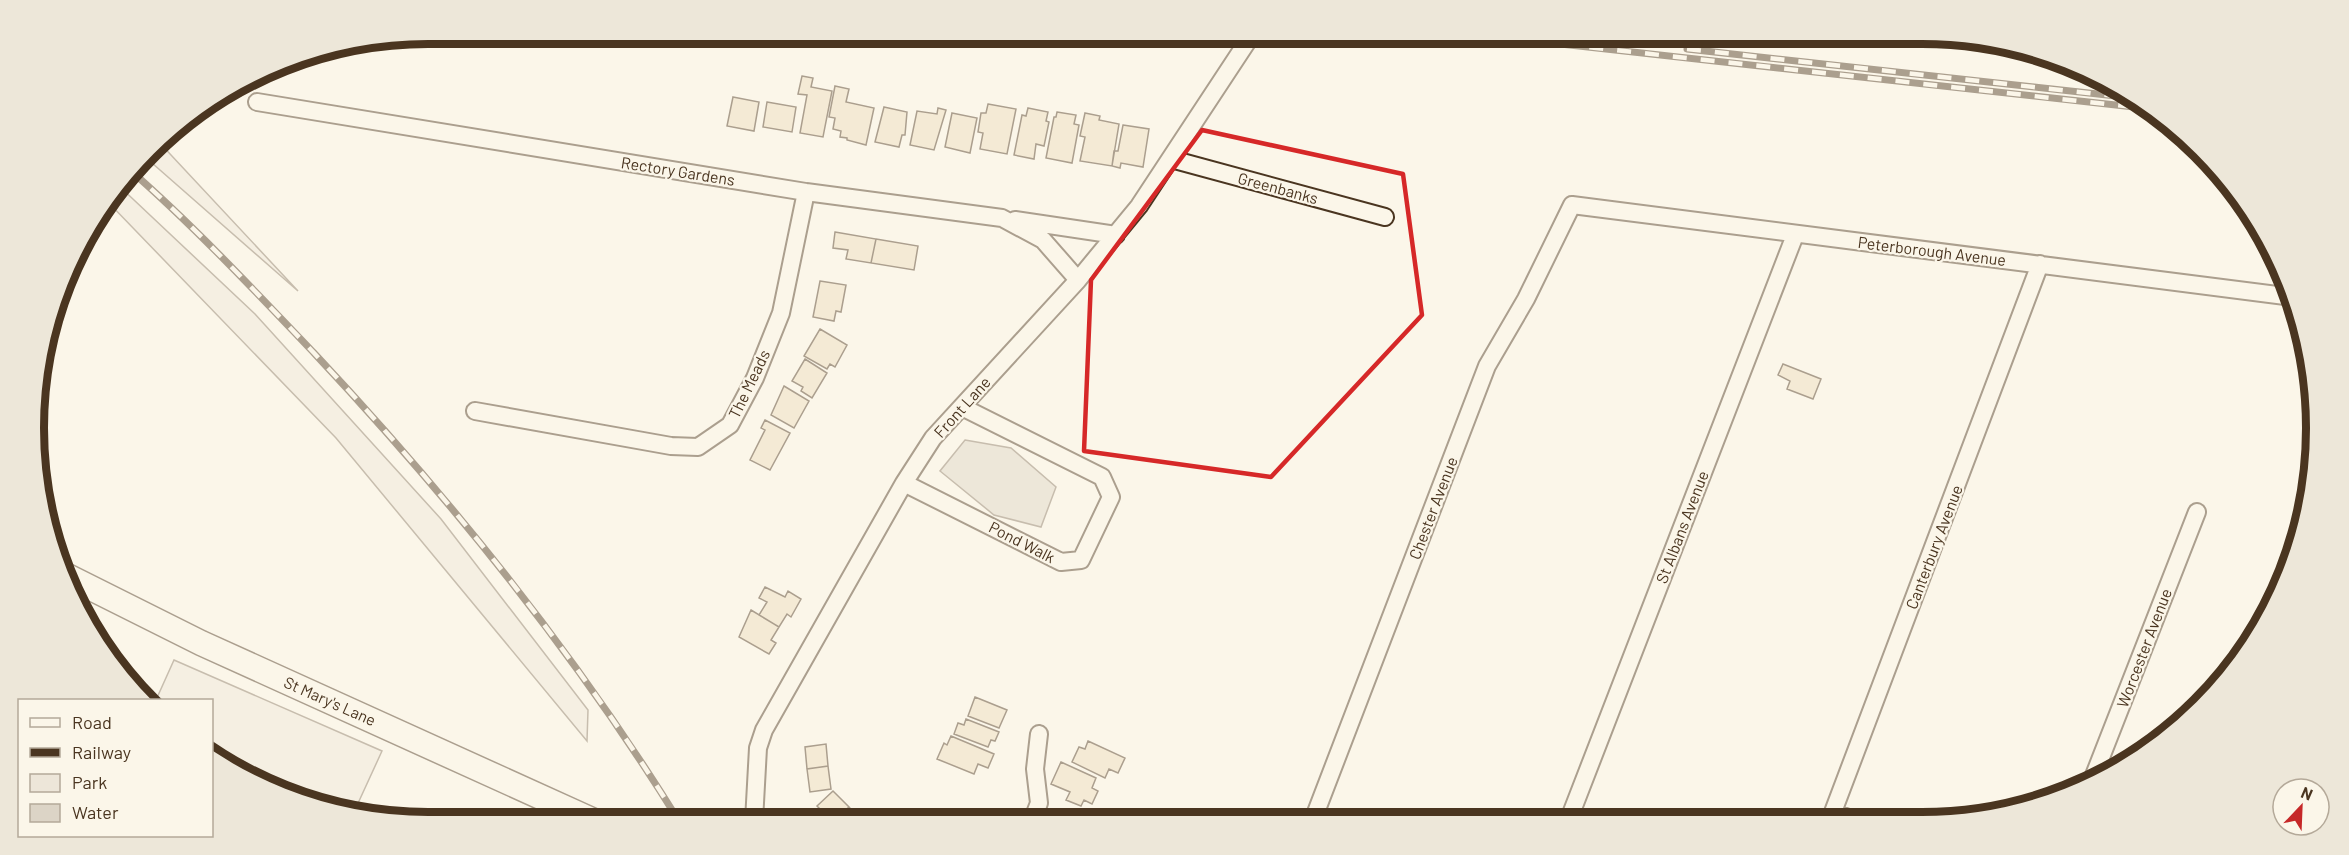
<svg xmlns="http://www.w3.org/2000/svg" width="2349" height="855" font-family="Barlow,sans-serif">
	<rect width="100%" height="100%" fill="#fbf6e9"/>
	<path fill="#ede6d9" stroke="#887966" stroke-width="1.5" d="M 158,141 L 171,155 L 298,291 L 144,156 Z
		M 117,184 L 255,314 L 441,519 L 588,710 L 587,741 L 336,438 L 106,200 Z
		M 174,660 L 382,751 L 354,812 L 326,809 L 212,757 L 212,700 L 156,700 Z"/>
	<path fill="#dcd4c6" stroke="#887966" stroke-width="1.5" d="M 965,440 L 1011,448 L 1056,487 L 1041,527 L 994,515 L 940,471 Z"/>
	<path fill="#ecdcbc" stroke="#4a3520" stroke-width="1.5" d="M 802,76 L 813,78 L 811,87 L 832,91 L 823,137 L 800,133 L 807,95 L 798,94 Z
		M 835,86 L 849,89 L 846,102 L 874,108 L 866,145 L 847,140 L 847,138 L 840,137 L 841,131 L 833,129 L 835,118 L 829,117 Z
		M 733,97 L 759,102 L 754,131 L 727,126 Z
		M 767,102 L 796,107 L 792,132 L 763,127 Z
		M 988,104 L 1016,109 L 1007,154 L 980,149 L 983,133 L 978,132 L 981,113 L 986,113 Z
		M 884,107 L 907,112 L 905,135 L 902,135 L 899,147 L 875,142 Z
		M 938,108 L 946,110 L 934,150 L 910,145 L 917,111 L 937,114 Z
		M 1028,108 L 1048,112 L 1046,121 L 1049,122 L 1044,146 L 1036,144 L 1034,159 L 1014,155 L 1022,115 L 1026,116 Z
		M 1057,112 L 1076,115 L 1074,124 L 1079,125 L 1072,163 L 1046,158 L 1054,117 L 1056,117 Z
		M 952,113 L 977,118 L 970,153 L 945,147 Z
		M 1085,113 L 1100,116 L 1099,120 L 1119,124 L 1112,166 L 1080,161 L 1085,137 L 1080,136 Z
		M 1123,125 L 1149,129 L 1143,167 L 1121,163 L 1120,168 L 1112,166 L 1114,151 L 1118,151 Z
		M 835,232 L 876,239 L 871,263 L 846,259 L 848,250 L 833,248 Z
		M 876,239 L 918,246 L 914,270 L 871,263 Z
		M 820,281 L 846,285 L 841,312 L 836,311 L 834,321 L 813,317 Z
		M 820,329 L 847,345 L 835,367 L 830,364 L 827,369 L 804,356 Z
		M 805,359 L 827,373 L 812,398 L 801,391 L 803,387 L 792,381 Z
		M 1783,364 L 1821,379 L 1813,399 L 1787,389 L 1790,381 L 1778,375 Z
		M 784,386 L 809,401 L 794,428 L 771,415 Z
		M 765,420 L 790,433 L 770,470 L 750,460 L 765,430 L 761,428 Z
		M 765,587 L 785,597 L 788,591 L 801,599 L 791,617 L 787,614 L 779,627 L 759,615 L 767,602 L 759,598 Z
		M 751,610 L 779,627 L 771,640 L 776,643 L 769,654 L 739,637 Z
		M 975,697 L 1007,710 L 999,728 L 968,716 Z
		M 966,719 L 999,732 L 995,741 L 991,740 L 988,747 L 954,734 L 958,723 L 964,725 Z
		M 951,736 L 994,754 L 988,768 L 978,764 L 974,774 L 937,759 L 944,743 L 947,745 Z
		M 1088,741 L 1125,758 L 1118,773 L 1109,769 L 1105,778 L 1072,762 L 1079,747 L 1085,749 Z
		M 826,744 L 828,766 L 807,769 L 805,747 Z
		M 1061,762 L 1096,778 L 1092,788 L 1098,791 L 1092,804 L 1084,800 L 1081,806 L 1066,800 L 1070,792 L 1051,784 Z
		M 828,766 L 831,789 L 810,792 L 807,769 Z
		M 833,791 L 849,807 L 832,821 L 817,806 Z
		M 849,807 L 862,821 L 834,821 Z
		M 895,816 L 907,820 L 907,821 L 894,821 Z"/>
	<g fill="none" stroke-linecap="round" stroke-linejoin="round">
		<g stroke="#4a3520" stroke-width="20">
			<path id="street" d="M 257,102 L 806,192 L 1002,218 L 1043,240 L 1078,280
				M 1171,159 L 1385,217
				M 1015,220 L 1116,235
				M 475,411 L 671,446 L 698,447 L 730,425 L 755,378 L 781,313 L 806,192
				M 904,483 L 1061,562 L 1081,560 L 1111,497 L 1102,477 L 962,407
				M 2091,783 L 2197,512
				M 1569,819 L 1795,235
				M 1851,819 L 1833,812 L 2040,264
				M 1313,820 L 1487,366 L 1526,299 L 1572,205 L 2293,297
				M 754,821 L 758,748 L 764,730 L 904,483 L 933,438 L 1078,280 L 1139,206 L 1251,36
				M 1032,821 L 1039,803 L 1035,769 L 1039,734"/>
		</g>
		<g stroke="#4a3520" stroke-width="27">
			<path id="secondary" d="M 67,576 L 201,643 L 596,822"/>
		</g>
		<use href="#street" stroke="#fbf6e9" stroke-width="16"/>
		<use href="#secondary" stroke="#fbf6e9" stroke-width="24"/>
		<g stroke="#4a3520" stroke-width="7">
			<path id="rail" d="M 1478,35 L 2152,109
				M 1687,49 L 2134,98
				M 130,170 C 195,227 255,291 314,353 C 449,497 575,653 679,821"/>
		</g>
		<use href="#rail" stroke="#fbf6e9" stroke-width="4.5" stroke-dasharray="14" stroke-linecap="butt"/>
	</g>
	<path d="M0 0H2349V855H0ZM 1202,130 L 1403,174 L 1422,315 L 1271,477 L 1084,451 L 1091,280 Z" fill="#fbf6e9" fill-opacity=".55" fill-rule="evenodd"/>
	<path fill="none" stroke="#d62828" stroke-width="4.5" stroke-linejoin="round" d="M 1202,130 L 1403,174 L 1422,315 L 1271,477 L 1084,451 L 1091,280 Z"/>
	<g text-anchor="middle" stroke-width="4.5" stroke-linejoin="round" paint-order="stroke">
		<g font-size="16" fill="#4a3520" stroke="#fbf6e9">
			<text transform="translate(678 171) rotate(9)" y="6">Rectory Gardens</text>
			<text transform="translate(1278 188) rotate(15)" y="6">Greenbanks</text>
			<text transform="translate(1932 251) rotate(7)" y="6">Peterborough Avenue</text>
			<text transform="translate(749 384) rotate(-64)" y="6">The Meads</text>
			<text transform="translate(962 407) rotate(-48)" y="6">Front Lane</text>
			<text transform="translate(1433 508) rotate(-69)" y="6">Chester Avenue</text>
			<text transform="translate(1682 527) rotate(-69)" y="6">St Albans Avenue</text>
			<text transform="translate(1022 542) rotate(27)" y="6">Pond Walk</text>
			<text transform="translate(1934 547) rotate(-69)" y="6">Canterbury Avenue</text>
			<text transform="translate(2144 648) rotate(-69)" y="6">Worcester Avenue</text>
			<text transform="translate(330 701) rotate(24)" y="6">St Mary's Lane</text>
		</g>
	</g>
	<path d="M0 0H2349V855H0ZM428 44H1922A384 384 0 0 1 2306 428V428A384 384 0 0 1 1922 812H428A384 384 0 0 1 44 428V428A384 384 0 0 1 428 44Z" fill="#ede7d9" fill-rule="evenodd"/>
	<path fill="none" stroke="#4a3520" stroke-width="8" d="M428 44H1922A384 384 0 0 1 2306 428V428A384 384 0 0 1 1922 812H428A384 384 0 0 1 44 428V428A384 384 0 0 1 428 44Z"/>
	<rect x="18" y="699" width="195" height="138" fill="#fbf6e9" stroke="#b4a999" stroke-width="1.5"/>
	<rect x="30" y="718" width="30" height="9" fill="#fbf6e9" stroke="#b4a999" stroke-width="1.5"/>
	<text x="72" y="729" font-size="18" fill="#4a3520">Road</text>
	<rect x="30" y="748" width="30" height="9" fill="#4a3520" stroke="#b4a999" stroke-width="1.5"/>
	<text x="72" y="759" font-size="18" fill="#4a3520">Railway</text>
	<rect x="30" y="774" width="30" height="18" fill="#ede6d9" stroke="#b4a999" stroke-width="1.5"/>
	<text x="72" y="789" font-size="18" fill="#4a3520">Park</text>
	<rect x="30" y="804" width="30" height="18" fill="#dcd4c6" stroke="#b4a999" stroke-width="1.5"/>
	<text x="72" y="819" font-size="18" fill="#4a3520">Water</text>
	<g transform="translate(2301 807) rotate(23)"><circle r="28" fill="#fbf6e9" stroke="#b4a999" stroke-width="1.5"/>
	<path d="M0-4.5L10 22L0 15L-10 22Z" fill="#c62828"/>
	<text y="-9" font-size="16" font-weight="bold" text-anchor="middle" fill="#4a3520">N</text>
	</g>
</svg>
